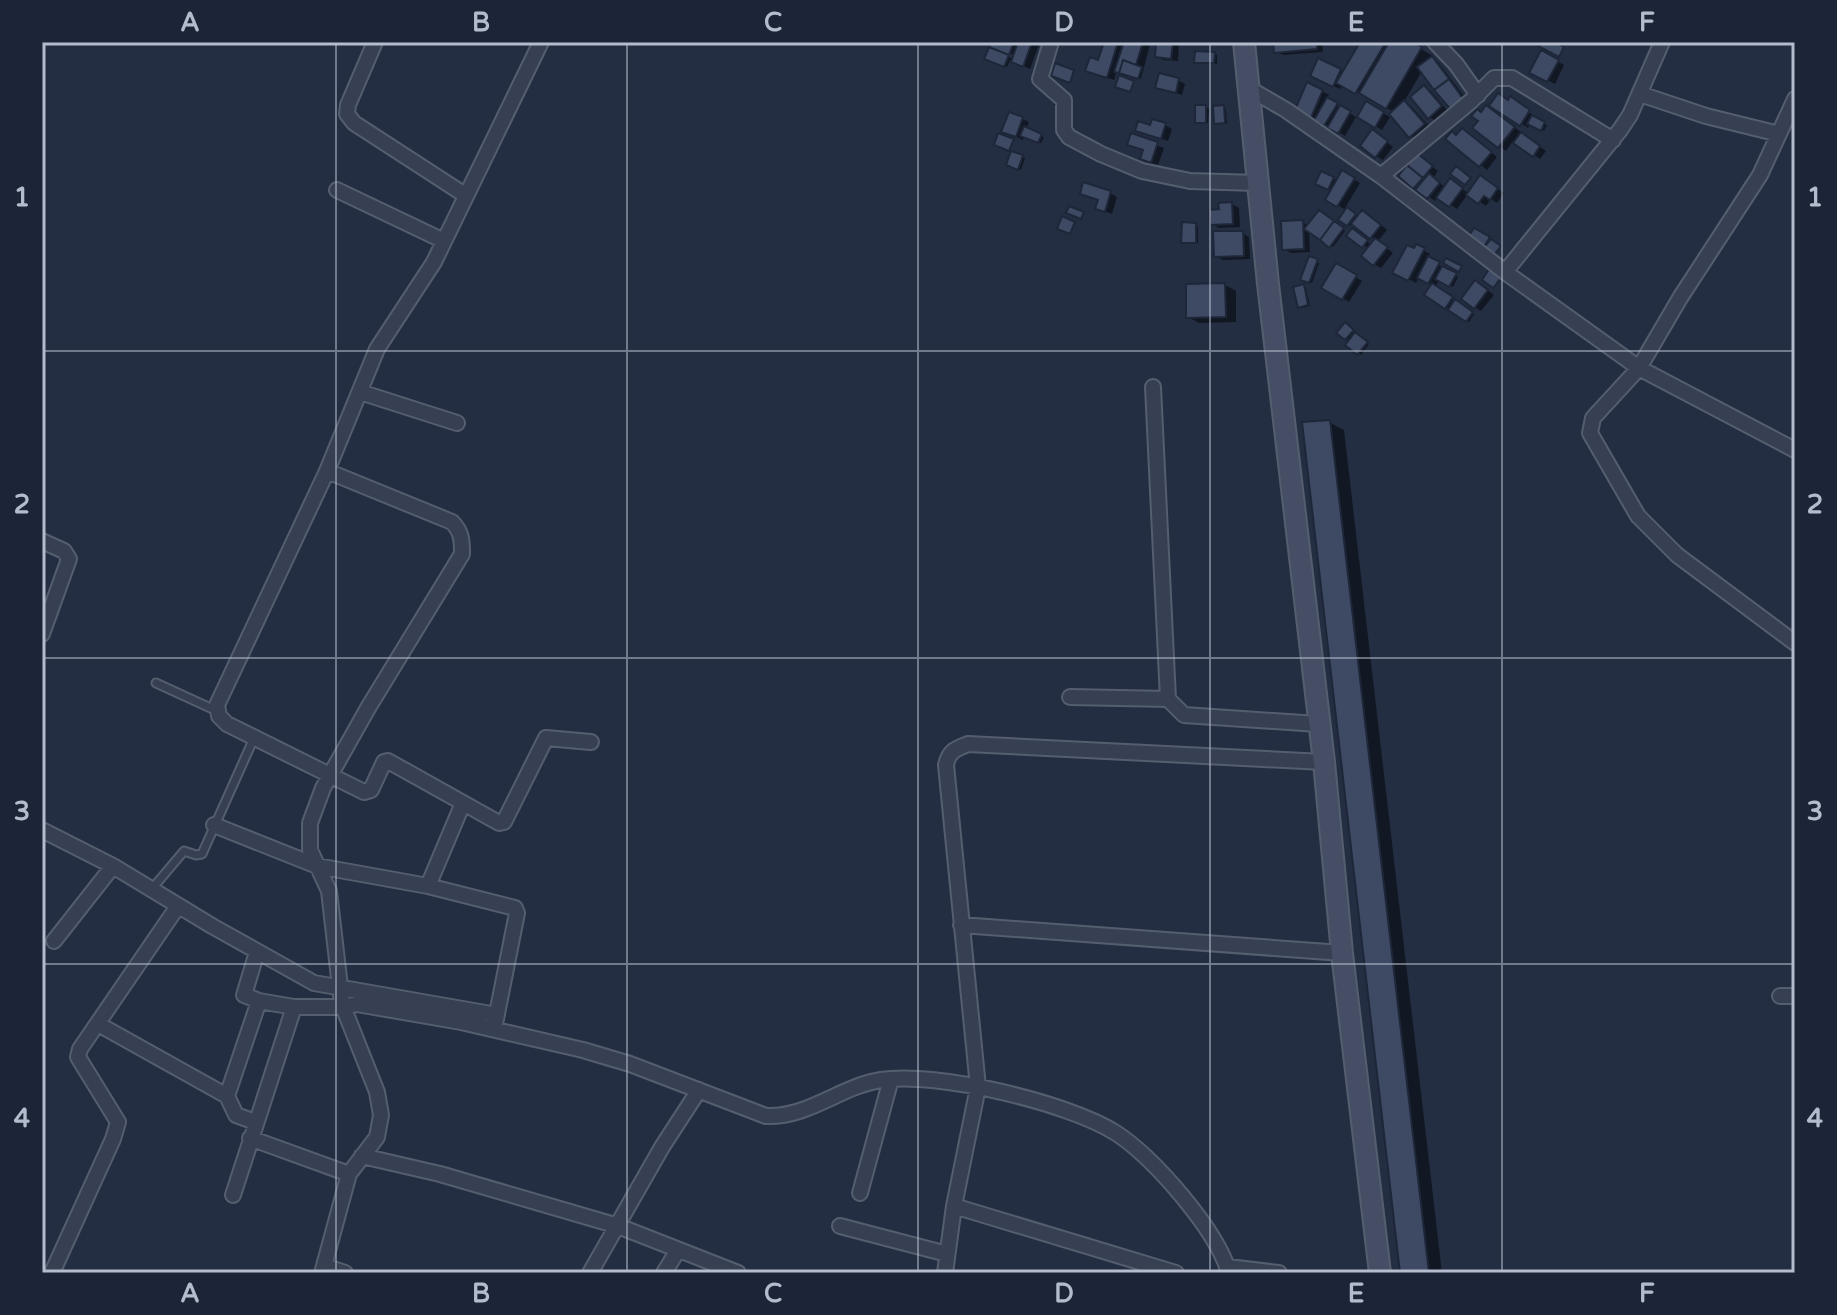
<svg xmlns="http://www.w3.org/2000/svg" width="1837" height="1315" font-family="'Varela Round',sans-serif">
	<rect width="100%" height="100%" fill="#232e42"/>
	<path fill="#0007" d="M 993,42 L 1020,44 L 1040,42 L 1030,69 L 1010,60 L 1007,67 L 987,58 L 990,50 L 1017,60 L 1019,57 L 996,48 Z
		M 1106,42 L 1118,42 L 1125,46 L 1126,42 L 1150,44 L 1141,79 L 1117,71 L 1114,80 L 1088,71 L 1100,62 Z
		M 1158,42 L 1179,42 L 1178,61 L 1163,60 L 1157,56 Z
		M 1275,42 L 1322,42 L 1323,52 L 1283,55 L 1276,51 Z
		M 1363,42 L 1409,42 L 1431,55 L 1430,58 L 1438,62 L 1470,104 L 1422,71 L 1404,102 L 1411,106 L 1431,128 L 1417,140 L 1411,136 L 1394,112 L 1342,84 L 1340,89 L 1319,79 L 1340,70 L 1345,73 Z
		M 1542,53 L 1564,65 L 1555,84 L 1532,72 Z
		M 1214,54 L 1217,55 L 1217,64 L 1196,62 Z
		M 1178,80 L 1185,84 L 1182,95 L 1158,87 Z
		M 1424,87 L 1431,91 L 1448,111 L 1436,121 L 1429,117 Z
		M 1322,91 L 1329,95 L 1327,99 L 1356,117 L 1345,136 L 1318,120 L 1303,115 Z
		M 1510,99 L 1547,125 L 1544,131 L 1530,124 L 1528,128 L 1492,105 L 1508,102 Z
		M 1367,104 L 1390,117 L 1382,130 L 1359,116 Z
		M 1206,107 L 1209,109 L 1208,123 L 1199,123 L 1197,122 Z
		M 1224,107 L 1226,109 L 1227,124 L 1219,124 L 1216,123 Z
		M 1493,111 L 1546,151 L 1540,159 L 1513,141 L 1506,151 L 1475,128 L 1481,121 L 1482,113 Z
		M 1022,119 L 1029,122 L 1026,130 L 1044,137 L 1041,143 L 1024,136 L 1023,140 L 1004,131 Z
		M 1165,125 L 1172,129 L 1168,141 L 1138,130 Z
		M 1469,134 L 1497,157 L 1487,170 L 1448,139 Z
		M 1132,136 L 1164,148 L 1158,165 L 1149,162 L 1145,151 L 1136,148 Z
		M 1379,136 L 1393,147 L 1383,160 L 1376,156 Z
		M 1012,153 L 1025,158 L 1021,170 L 1011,166 Z
		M 1424,160 L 1438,171 L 1433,178 L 1445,187 L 1457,185 L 1469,194 L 1487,182 L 1504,193 L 1497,203 L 1491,199 L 1486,206 L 1468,194 L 1457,209 L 1438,197 L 1435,201 L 1401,176 Z
		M 1322,173 L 1338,181 L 1343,173 L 1360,183 L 1345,208 L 1359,218 L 1370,216 L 1387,230 L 1378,241 L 1393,253 L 1381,268 L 1374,264 L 1369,249 L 1349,235 L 1353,231 L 1372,245 L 1376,240 L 1353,223 L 1351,226 L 1341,220 L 1347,211 L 1328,199 L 1333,190 L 1318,183 Z
		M 1110,193 L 1117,197 L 1112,214 L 1104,211 L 1099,200 Z
		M 1232,204 L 1239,208 L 1240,227 L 1219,228 L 1212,224 Z
		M 1302,222 L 1309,226 L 1339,227 L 1345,231 L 1333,247 L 1309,230 L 1310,252 L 1291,253 L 1284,249 Z
		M 1195,225 L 1198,227 L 1198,243 L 1186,243 Z
		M 1242,233 L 1249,237 L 1250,259 L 1223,260 L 1216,256 Z
		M 1417,247 L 1430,254 L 1428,258 L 1458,277 L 1453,287 L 1439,280 L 1435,288 L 1474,314 L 1469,322 L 1427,295 L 1433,285 L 1419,277 L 1416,283 L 1395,272 Z
		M 1311,259 L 1319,263 L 1312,283 L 1303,279 Z
		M 1337,266 L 1362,281 L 1349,302 L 1324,288 Z
		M 1225,285 L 1236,291 L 1236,322 L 1199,323 L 1188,317 Z
		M 1303,286 L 1306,288 L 1310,306 L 1302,308 L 1299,306 Z
		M 1482,286 L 1494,295 L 1481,311 L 1475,307 Z
		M 1348,326 L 1369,344 L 1361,355 L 1347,345 Z
		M 1329,422 L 1344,430 L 1442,1273 L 1402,1273 Z"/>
	<path fill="#3e4a63" stroke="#1e2739" stroke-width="2" d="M 991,42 L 1014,42 L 1009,55 L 989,47 Z
		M 1018,42 L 1032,42 L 1023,67 L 1011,62 Z
		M 1104,42 L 1118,42 L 1107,78 L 1085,71 L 1090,57 L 1098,60 Z
		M 1124,42 L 1143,42 L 1136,65 L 1123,60 L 1119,73 L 1114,72 Z
		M 1156,42 L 1173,42 L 1171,59 L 1155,57 Z
		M 1273,42 L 1317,42 L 1317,49 L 1274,53 Z
		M 1360,42 L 1386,42 L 1355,94 L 1336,83 Z
		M 1389,42 L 1413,42 L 1422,47 L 1386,109 L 1359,93 Z
		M 1540,42 L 1555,42 L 1564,47 L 1559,57 L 1538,46 Z
		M 989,47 L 1009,55 L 1004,67 L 984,59 Z
		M 1541,50 L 1559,60 L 1547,82 L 1529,73 Z
		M 1195,51 L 1215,52 L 1214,63 L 1194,63 Z
		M 1432,56 L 1449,79 L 1434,90 L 1417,67 Z
		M 1318,58 L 1341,69 L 1333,87 L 1310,76 Z
		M 1123,60 L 1142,67 L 1138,79 L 1119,73 Z
		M 1055,63 L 1074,70 L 1070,83 L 1051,76 Z
		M 1159,73 L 1179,78 L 1176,93 L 1155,88 Z
		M 1119,75 L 1134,81 L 1130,92 L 1115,87 Z
		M 1449,79 L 1464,100 L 1451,110 L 1434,90 Z
		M 1307,82 L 1323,90 L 1310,120 L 1294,112 Z
		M 1424,85 L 1442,106 L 1428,119 L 1410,97 Z
		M 1498,93 L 1508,100 L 1510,96 L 1530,110 L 1520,126 L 1489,106 Z
		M 1327,97 L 1338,103 L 1324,126 L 1314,120 Z
		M 1404,100 L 1425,124 L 1409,138 L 1389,114 Z
		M 1366,101 L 1384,112 L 1375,128 L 1357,117 Z
		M 1195,105 L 1206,105 L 1206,123 L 1195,123 Z
		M 1224,105 L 1225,123 L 1214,124 L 1213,106 Z
		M 1340,105 L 1351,111 L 1338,134 L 1327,128 Z
		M 1486,105 L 1515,127 L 1498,148 L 1472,128 L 1478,121 L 1471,116 L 1477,109 L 1481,112 Z
		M 1009,112 L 1023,117 L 1016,137 L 1001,132 Z
		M 1532,115 L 1545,122 L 1541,131 L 1527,124 Z
		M 1152,119 L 1166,123 L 1161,139 L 1135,131 L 1138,121 L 1150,125 Z
		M 1024,126 L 1042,134 L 1038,143 L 1020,136 Z
		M 1462,128 L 1492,152 L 1479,167 L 1445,139 L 1452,131 L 1456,135 Z
		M 1372,129 L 1388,141 L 1375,158 L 1360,146 Z
		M 1521,132 L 1540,146 L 1533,157 L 1513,143 Z
		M 998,133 L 1014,139 L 1009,151 L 994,145 Z
		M 1131,133 L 1158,142 L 1151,163 L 1140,159 L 1143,150 L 1127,145 Z
		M 1011,151 L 1023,155 L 1018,170 L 1006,165 Z
		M 1417,153 L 1433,166 L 1423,178 L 1407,165 Z
		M 1407,165 L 1423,178 L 1413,189 L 1398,176 Z
		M 1456,166 L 1471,178 L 1465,185 L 1450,174 Z
		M 1342,170 L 1355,178 L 1337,207 L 1325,200 Z
		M 1321,171 L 1334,177 L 1328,190 L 1315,184 Z
		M 1429,173 L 1440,183 L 1427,199 L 1415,190 Z
		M 1480,175 L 1498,188 L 1490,200 L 1484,196 L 1478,204 L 1466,195 Z
		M 1450,178 L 1463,188 L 1449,207 L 1436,198 Z
		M 1083,182 L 1111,191 L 1105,212 L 1095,209 L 1098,200 L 1080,194 Z
		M 1232,202 L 1233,224 L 1210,225 L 1209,210 L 1219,209 L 1218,203 Z
		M 1069,206 L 1084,212 L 1081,219 L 1066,213 Z
		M 1347,207 L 1356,214 L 1347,226 L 1338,220 Z
		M 1319,210 L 1334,221 L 1320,240 L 1304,229 Z
		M 1362,210 L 1381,225 L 1370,239 L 1351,224 Z
		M 1062,216 L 1075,222 L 1070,234 L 1057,229 Z
		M 1303,220 L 1304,249 L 1282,250 L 1281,221 Z
		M 1334,221 L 1344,228 L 1329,248 L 1320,240 Z
		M 1182,222 L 1196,223 L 1196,243 L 1181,243 Z
		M 1352,228 L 1368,240 L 1362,248 L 1346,236 Z
		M 1474,228 L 1490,237 L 1484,247 L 1468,237 Z
		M 1213,231 L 1243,231 L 1244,256 L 1214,257 Z
		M 1375,238 L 1388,247 L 1373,266 L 1361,256 Z
		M 1491,239 L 1501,246 L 1494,255 L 1484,247 Z
		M 1416,244 L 1425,248 L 1408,281 L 1392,273 L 1407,245 L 1414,248 Z
		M 1309,256 L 1318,259 L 1309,283 L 1300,280 Z
		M 1428,256 L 1440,262 L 1428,284 L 1417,278 Z
		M 1446,258 L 1462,266 L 1459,272 L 1443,263 Z
		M 1336,263 L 1357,275 L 1342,300 L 1321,288 Z
		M 1442,266 L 1457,273 L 1449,287 L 1435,279 Z
		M 1489,269 L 1501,278 L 1493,288 L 1482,280 Z
		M 1475,280 L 1488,290 L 1474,309 L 1461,299 Z
		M 1225,283 L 1226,317 L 1186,318 L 1186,284 Z
		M 1432,283 L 1453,297 L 1445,309 L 1424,295 Z
		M 1304,284 L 1308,305 L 1298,308 L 1293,287 Z
		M 1455,299 L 1473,312 L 1466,322 L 1448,310 Z
		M 1345,322 L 1354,330 L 1345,340 L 1336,333 Z
		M 1355,332 L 1368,342 L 1357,355 L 1345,345 Z
		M 1330,420 L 1429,1273 L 1400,1273 L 1302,422 Z"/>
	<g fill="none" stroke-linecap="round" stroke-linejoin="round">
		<g stroke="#555e6f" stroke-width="11">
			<path id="service" d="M 156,683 L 217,711
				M 151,890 L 184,851 L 196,855 L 202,854 L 254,738"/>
		</g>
		<g stroke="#555e6f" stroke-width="18">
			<path id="minor" d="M 375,42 L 348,105 L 347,114 L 354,123 L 465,195
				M 541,42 L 434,262 L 377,349 L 327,471 L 217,705 L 219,716 L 227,724 L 364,792 L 371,790 L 384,762 L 388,761 L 499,823 L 504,822 L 546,738 L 591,742
				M 1051,42 L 1040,79 L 1064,100 L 1064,130 L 1069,137 L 1101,154 L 1142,171 L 1190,181 L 1258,183
				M 1435,42 L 1456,64 L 1478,95
				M 1248,88 L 1286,110 L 1381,176 L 1505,272 L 1639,368 L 1795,450
				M 1640,94 L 1706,116 L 1779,134
				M 1795,99 L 1760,175 L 1680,298 L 1639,368 L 1593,418 L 1590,433 L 1638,516 L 1677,555 L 1795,643
				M 1381,176 L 1471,101 L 1494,78 L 1512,78 L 1613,140
				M 337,190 L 444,241
				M 1505,272 L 1620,130 L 1630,115 L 1662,42
				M 1153,387 L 1168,699
				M 360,392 L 457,423
				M 42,541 L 64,551 L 69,559 L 42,634
				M 1070,697 L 1168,699 L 1184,715 L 1318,724
				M 214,825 L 317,866 L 428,886 L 515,908 L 517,913 L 495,1024
				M 42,830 L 113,866 L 212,926 L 314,983 L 497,1015
				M 428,886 L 463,803
				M 961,925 L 1342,953
				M 54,941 L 113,866
				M 257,952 L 244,995 L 259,1001 L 294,1007
				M 1780,996 L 1795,996
				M 98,1024 L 227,1096
				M 255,1122 L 236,1115 L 227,1096 L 259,1001
				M 250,1138 L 349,1174
				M 362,1156 L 440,1174 L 618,1226 L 738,1273
				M 860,1193 L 891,1079
				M 233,1195 L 294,1007 L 343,1007 L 357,1004 L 461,1022 L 583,1050 L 630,1064 L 766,1116 C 808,1118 841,1086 881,1080 C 936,1071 1069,1103 1116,1133 C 1154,1158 1217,1230 1229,1273
				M 954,1206 L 1176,1273
				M 840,1226 L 947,1254
				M 324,1266 L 345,1273
				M 1228,1267 L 1279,1273
				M 52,1273 L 113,1139 L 118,1122 L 78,1057 L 80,1049 L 178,906
				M 322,1273 L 349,1174 L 377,1137 L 381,1115 L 377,1092 L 342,1004 L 329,891 L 310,850 L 310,823 L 323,788 L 368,708 L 462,554 C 462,541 462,532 452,522 L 327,471
				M 590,1273 L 662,1147 L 699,1090
				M 664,1273 L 678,1250
				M 945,1273 L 954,1206 L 978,1087 L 946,765 C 949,751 955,749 968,744 L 1324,762"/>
		</g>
		<g stroke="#555e6f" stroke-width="24">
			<path id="secondary" d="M 1244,42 L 1268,284 L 1324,762 L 1342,953 L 1380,1273"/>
		</g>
		<use href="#service" stroke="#374052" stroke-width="7"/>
		<use href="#minor" stroke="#374052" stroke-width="14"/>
		<use href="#secondary" stroke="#454e65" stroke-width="20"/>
	</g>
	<path fill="none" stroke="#b4bbcc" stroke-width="2" stroke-opacity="0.55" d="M 336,42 L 336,1273M 627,42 L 627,1273M 918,42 L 918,1273M 1210,42 L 1210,1273M 1502,42 L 1502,1273M 42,351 L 1795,351M 42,658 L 1795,658M 42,964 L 1795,964"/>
	<rect width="1837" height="1315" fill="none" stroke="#1c2537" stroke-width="88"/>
	<rect x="44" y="44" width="1749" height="1227" fill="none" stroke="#b4bbcc" stroke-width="3"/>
	<g font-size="26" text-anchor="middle" font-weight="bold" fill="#b4bbcc">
		<text x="190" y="31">A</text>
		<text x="481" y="31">B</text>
		<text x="773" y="31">C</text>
		<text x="1064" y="31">D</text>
		<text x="1356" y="31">E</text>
		<text x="1647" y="31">F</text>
		<text x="22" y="206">1</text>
		<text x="1815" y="206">1</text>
		<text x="22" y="513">2</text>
		<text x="1815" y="513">2</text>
		<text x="22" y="820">3</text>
		<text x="1815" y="820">3</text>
		<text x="22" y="1127">4</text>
		<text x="1815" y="1127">4</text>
		<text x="190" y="1302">A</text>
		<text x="481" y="1302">B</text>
		<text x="773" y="1302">C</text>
		<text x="1064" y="1302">D</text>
		<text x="1356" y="1302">E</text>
		<text x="1647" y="1302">F</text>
	</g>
</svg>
